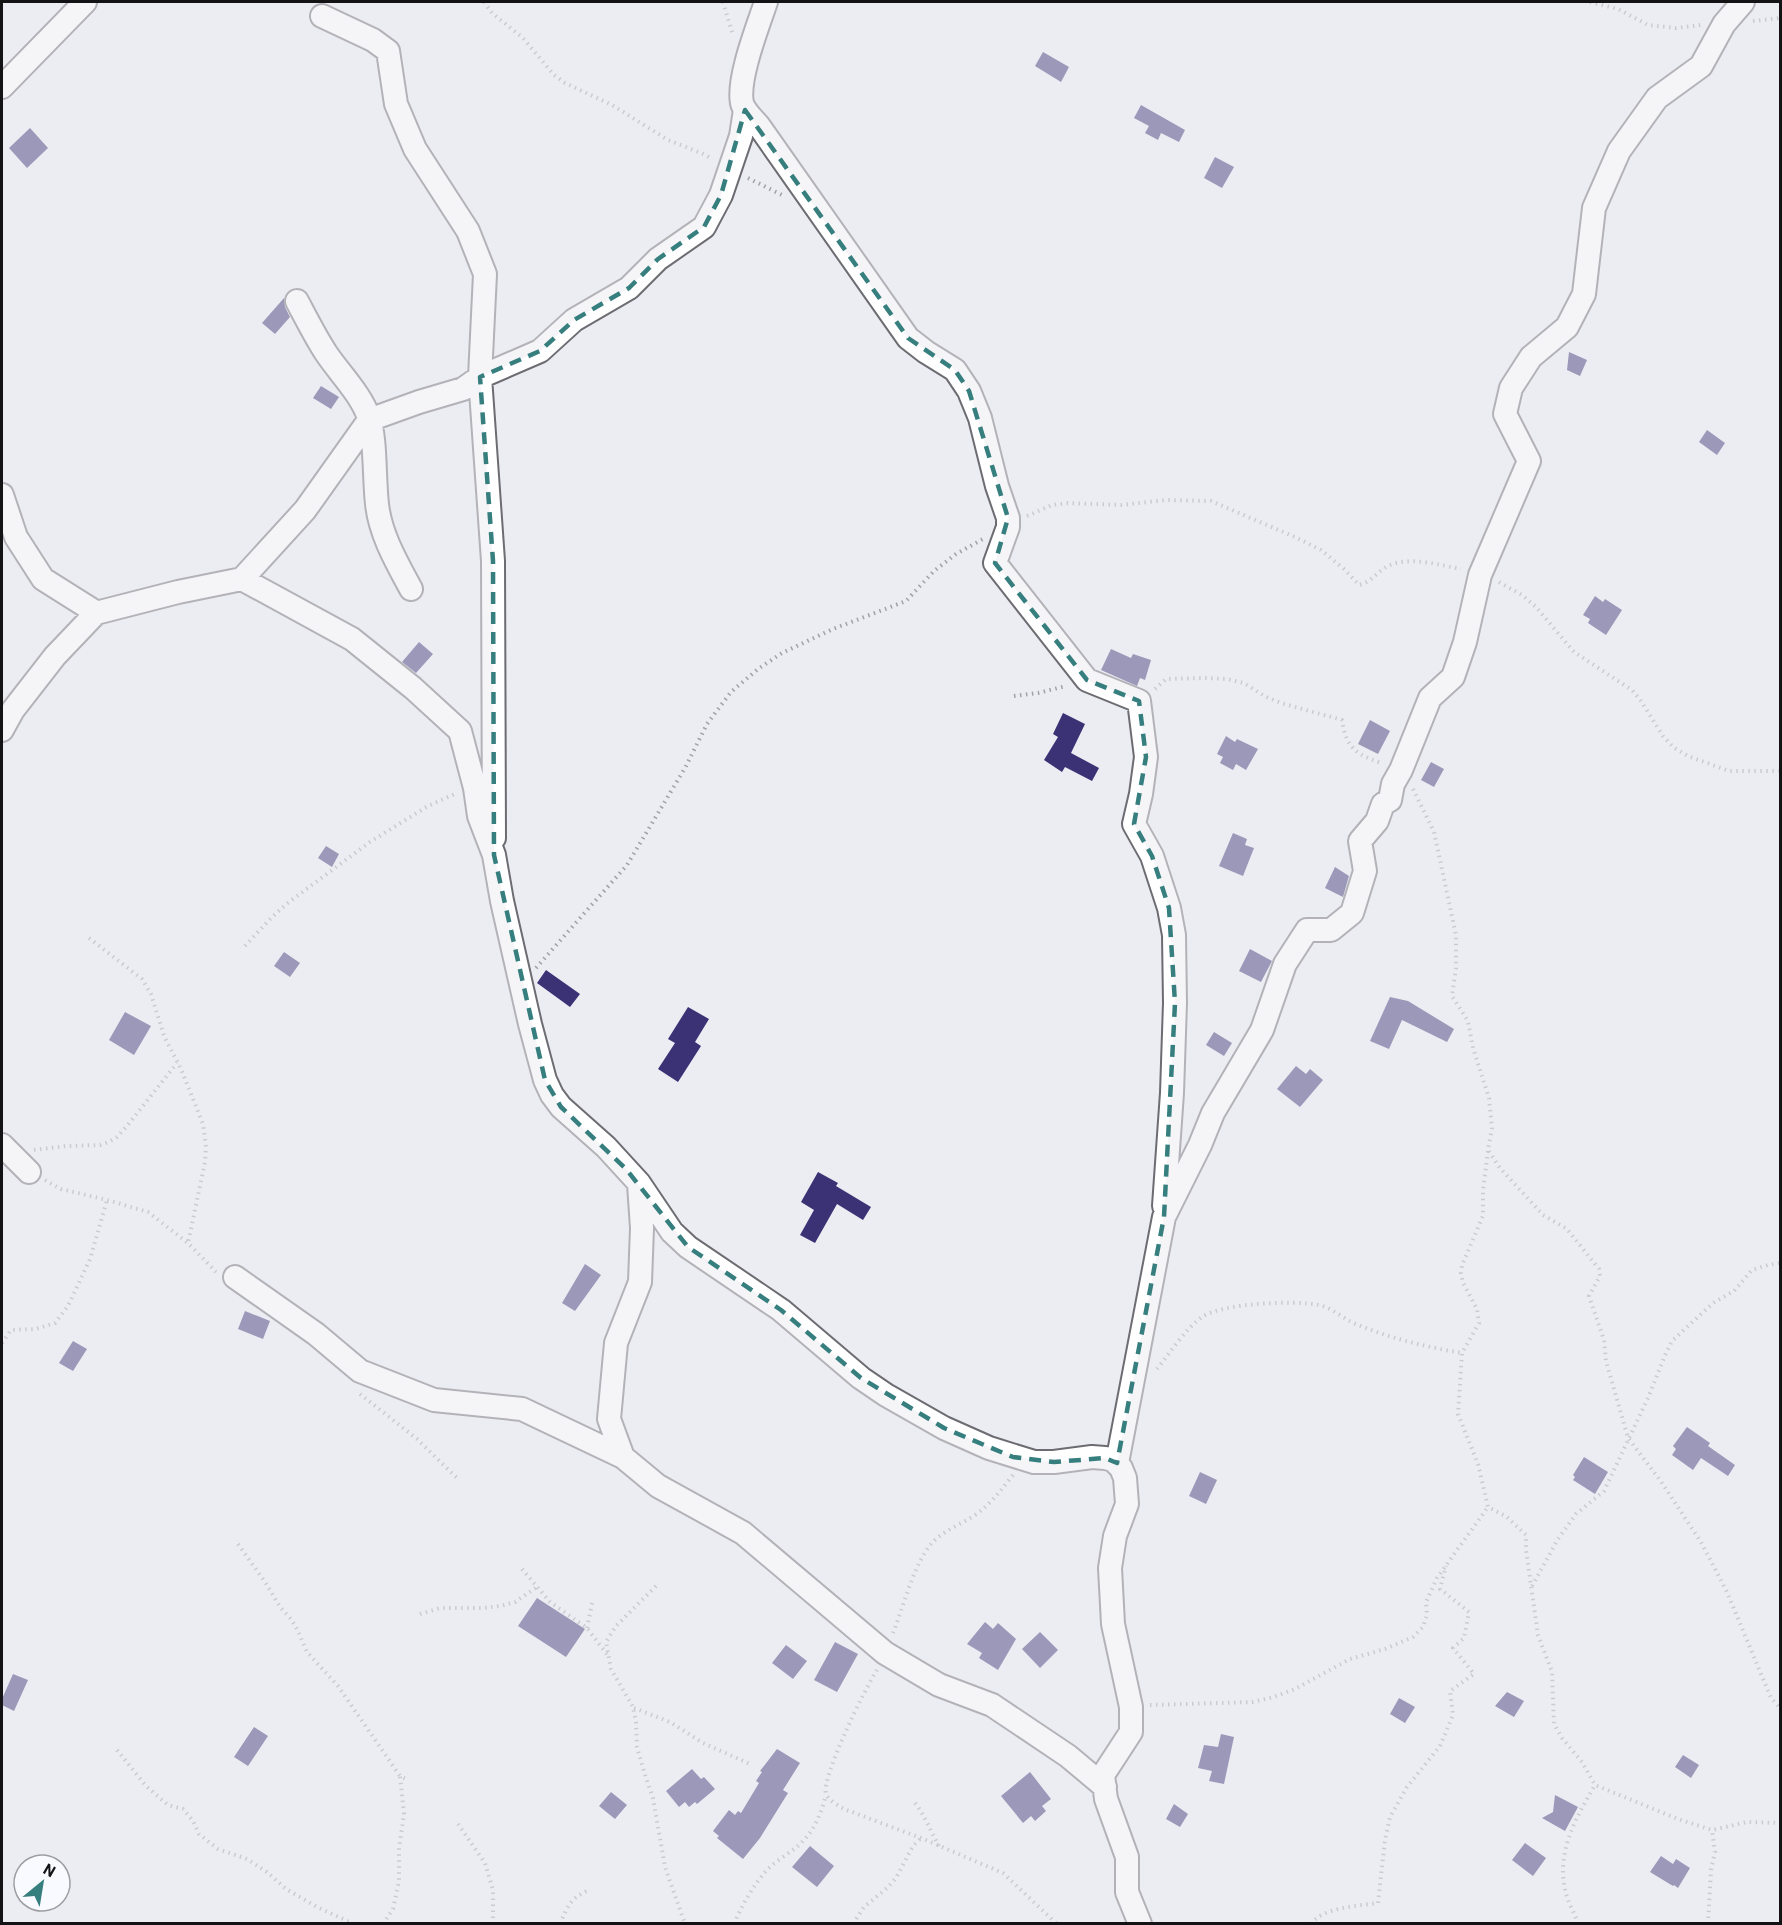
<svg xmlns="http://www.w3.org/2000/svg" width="1782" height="1925" font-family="Barlow,sans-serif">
	<rect width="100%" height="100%" fill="#ececf3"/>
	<path fill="#3a3274" d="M 1043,52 L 1069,67 L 1061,82 L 1035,66 Z
		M 1141,105 L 1185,130 L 1179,142 L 1161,133 L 1158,140 L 1145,133 L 1149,126 L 1134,118 Z
		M 30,128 L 48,148 L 27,168 L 9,148 Z
		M 1215,157 L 1234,167 L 1222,188 L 1204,178 Z
		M 284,298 L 285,307 L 290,317 L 275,334 L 262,323 Z
		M 1569,352 L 1587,360 L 1580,376 L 1567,370 Z
		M 321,386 L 339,397 L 331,409 L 313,398 Z
		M 1707,430 L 1725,443 L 1717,455 L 1699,442 Z
		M 1595,596 L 1603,602 L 1605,599 L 1622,610 L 1606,635 L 1588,623 L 1590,619 L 1583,615 Z
		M 419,642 L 433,654 L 416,673 L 402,662 Z
		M 1111,649 L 1131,658 L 1133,654 L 1151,660 L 1145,680 L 1140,678 L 1137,686 L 1101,670 Z
		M 1063,713 L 1085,724 L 1071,753 L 1099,768 L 1092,781 L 1065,767 L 1062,772 L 1044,760 L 1058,737 L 1053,734 Z
		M 1370,720 L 1390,731 L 1378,754 L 1358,744 Z
		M 1226,736 L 1235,742 L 1237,739 L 1258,749 L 1246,770 L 1236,764 L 1233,770 L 1220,763 L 1223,757 L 1217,754 Z
		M 1431,762 L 1444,769 L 1434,787 L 1421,780 Z
		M 1233,833 L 1247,839 L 1245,845 L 1254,848 L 1243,876 L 1219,866 Z
		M 326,846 L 339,854 L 332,867 L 318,858 Z
		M 1335,867 L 1349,876 L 1343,897 L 1325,888 Z
		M 1250,949 L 1272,961 L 1261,982 L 1239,971 Z
		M 284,952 L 300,963 L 290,977 L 274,966 Z
		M 546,970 L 580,994 L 570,1007 L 537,983 Z
		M 1390,997 L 1408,1001 L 1454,1029 L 1447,1042 L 1402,1020 L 1389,1049 L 1370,1041 Z
		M 688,1007 L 709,1019 L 695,1042 L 701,1046 L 678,1082 L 658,1069 L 675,1043 L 668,1039 Z
		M 125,1012 L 151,1026 L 134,1055 L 109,1040 Z
		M 1214,1032 L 1232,1043 L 1224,1056 L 1206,1045 Z
		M 1296,1066 L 1306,1074 L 1310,1069 L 1323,1080 L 1300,1107 L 1277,1089 Z
		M 818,1172 L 838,1183 L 836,1186 L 871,1207 L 863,1220 L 837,1204 L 815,1243 L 800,1235 L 814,1210 L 801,1202 Z
		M 585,1264 L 601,1275 L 575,1311 L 562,1303 Z
		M 245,1311 L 270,1321 L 263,1339 L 238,1329 Z
		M 73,1341 L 87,1349 L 73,1371 L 59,1363 Z
		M 1687,1427 L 1710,1443 L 1708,1446 L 1735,1465 L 1728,1476 L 1701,1458 L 1693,1470 L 1672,1455 L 1676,1449 L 1673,1446 Z
		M 1584,1457 L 1608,1472 L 1595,1494 L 1573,1480 L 1575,1477 L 1573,1475 Z
		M 1200,1472 L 1217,1480 L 1206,1504 L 1189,1496 Z
		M 537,1598 L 585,1629 L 566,1657 L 518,1626 Z
		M 985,1622 L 993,1629 L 998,1623 L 1016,1639 L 998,1670 L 979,1658 L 982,1653 L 967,1644 Z
		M 1040,1632 L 1058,1650 L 1040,1668 L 1022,1649 Z
		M 835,1642 L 858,1654 L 837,1692 L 814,1680 Z
		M 786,1645 L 807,1661 L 793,1679 L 772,1663 Z
		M 13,1674 L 28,1680 L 14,1711 L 2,1705 L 2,1699 Z
		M 1507,1692 L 1524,1701 L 1514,1717 L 1495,1706 Z
		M 1399,1698 L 1415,1707 L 1405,1723 L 1390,1714 Z
		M 254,1727 L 268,1736 L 248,1766 L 234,1757 Z
		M 1221,1734 L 1234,1737 L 1224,1784 L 1209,1781 L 1212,1771 L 1198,1768 L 1204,1745 L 1218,1747 Z
		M 777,1749 L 800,1763 L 783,1790 L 788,1793 L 760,1838 L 743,1859 L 717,1838 L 719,1836 L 713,1831 L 729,1810 L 735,1815 L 738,1811 L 741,1813 L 759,1783 L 756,1781 L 762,1772 L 760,1771 Z
		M 1683,1755 L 1699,1765 L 1691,1778 L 1675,1767 Z
		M 692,1769 L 701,1779 L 704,1777 L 715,1789 L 697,1804 L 695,1802 L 689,1807 L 685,1802 L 679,1807 L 666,1791 Z
		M 1030,1772 L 1051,1799 L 1042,1806 L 1046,1811 L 1035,1821 L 1031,1816 L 1023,1823 L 1001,1796 Z
		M 611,1792 L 627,1805 L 615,1819 L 599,1806 Z
		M 1555,1795 L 1578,1807 L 1565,1831 L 1542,1818 L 1553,1812 Z
		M 1174,1804 L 1188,1814 L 1180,1827 L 1166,1819 Z
		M 1525,1843 L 1546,1858 L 1533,1876 L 1512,1860 Z
		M 810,1846 L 834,1866 L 817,1887 L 792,1867 Z
		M 1661,1856 L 1673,1864 L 1676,1859 L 1690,1868 L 1678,1888 L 1674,1885 L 1673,1886 L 1650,1872 Z"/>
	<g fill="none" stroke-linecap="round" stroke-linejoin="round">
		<g stroke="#6c6c72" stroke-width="26">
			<path id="street" d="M 766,2 C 758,26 737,79 742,103 C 744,111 753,119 759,126 L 908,338 L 926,352 L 955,370 L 969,391 L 980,418 L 997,486 L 1008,518 L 1008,527 L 995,563 L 1087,680 L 1139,701 L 1146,757 L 1141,794 L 1134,824 L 1152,856 L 1169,908 L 1174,935 L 1175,1003 L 1172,1093 L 1164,1206
				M 322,16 L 373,40 L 388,51 L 396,104 L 415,149 L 468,231 L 485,274 L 480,377 L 493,561 L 494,838
				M 2,87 L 85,2
				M 297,301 C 306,318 315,336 326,353 C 340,374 361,394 369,418 C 376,441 374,479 377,504 C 380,534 397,563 411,589
				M 2,495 L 16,537 L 43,579 L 97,613
				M 242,579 L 305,510 L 369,420 L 419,402 L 463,389 L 480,377 L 540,351 L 574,320 L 629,288 L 658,259 L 704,227 L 721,195 L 741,136 L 745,110
				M 2,730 L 13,710 L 55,656 L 96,613 L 178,592 L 242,579 L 352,639 L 413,688 L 460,731 L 475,788 L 479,816 L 494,855 L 502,901 L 530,1024 L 545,1080 L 552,1095 L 561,1107 L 606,1147 L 639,1183 L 672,1232 L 688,1247 L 781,1310 L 861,1378 L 886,1395 L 944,1428 L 989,1448 L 1034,1462 L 1054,1462 L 1092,1457 L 1105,1458 L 1113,1460 L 1121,1468 L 1125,1478 L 1127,1504 L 1115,1536 L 1110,1568 L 1113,1624 L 1131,1707 L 1131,1732 L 1103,1775 L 1106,1799 L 1127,1857 L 1127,1892 L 1140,1924
				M 2,1145 L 29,1172
				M 639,1184 L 642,1228 L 640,1282 L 616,1343 L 609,1419 L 623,1457 L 658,1486 L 743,1533 L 885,1653 L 939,1685 L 992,1705 L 1068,1756 L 1105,1787
				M 235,1277 L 316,1334 L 360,1371 L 434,1400 L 522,1409 L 623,1457
				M 1117,1463 L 1164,1217 L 1200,1145 L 1213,1113 L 1262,1030 L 1285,964 L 1307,930 L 1331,930 L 1352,913 L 1365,871 L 1360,841 L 1377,821 L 1383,804 L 1390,800 L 1393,784 L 1401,770 L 1430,698 L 1453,677 L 1465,642 L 1480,575 L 1529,461 L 1505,414 L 1511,388 L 1531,357 L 1567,327 L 1584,294 L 1594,208 L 1619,151 L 1657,98 L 1701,66 L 1724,24 L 1743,2"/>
		</g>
		<path stroke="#a1a1a7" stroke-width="4" stroke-dasharray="1.5 4.5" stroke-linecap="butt" d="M 484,2 L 492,13 L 523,38 L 554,75 L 565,83 L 612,105 L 668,140 L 701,153 L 713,159
			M 723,2 L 733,35
			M 1590,2 L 1618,9 L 1648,25 L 1676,28 L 1701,25
			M 1753,21 L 1780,18
			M 748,178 L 782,195
			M 1027,516 L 1052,505 L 1068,503 L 1121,505 L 1166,500 L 1211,501 L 1295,537 L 1321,550 L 1344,569 L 1359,585 C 1371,582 1376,573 1386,567 C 1407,555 1439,565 1461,569
			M 1499,582 L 1522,595 L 1536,607 L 1574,652 L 1632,690 L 1641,701 L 1663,736 L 1673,747 L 1688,756 L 1729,771 L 1780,771
			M 1155,689 L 1166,679 L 1205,678 L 1227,679 L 1244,683 L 1266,697 L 1281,703 L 1342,720 C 1346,748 1356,754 1381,763
			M 1014,696 L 1038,693 L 1066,686
			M 1413,789 L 1434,832 L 1456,935 L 1456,968 L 1452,996 L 1468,1021 L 1473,1048 L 1489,1098 L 1492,1128 L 1488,1150 L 1500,1168 L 1543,1215 L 1567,1229 L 1599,1269 L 1600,1276 L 1589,1296 L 1604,1340 L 1606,1361 L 1628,1438 L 1660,1480 L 1701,1542 L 1727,1592 L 1771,1698 L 1780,1708
			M 89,938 L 142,979 L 151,994 L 164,1036 L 181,1069 L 203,1124 L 206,1147 L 205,1162 L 188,1243
			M 245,946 L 272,917 L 289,902 L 370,842 L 428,806 L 457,793
			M 536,968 L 627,865 L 685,768 L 707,724 L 731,692 L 758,669 L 782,653 L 833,629 L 906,601 L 934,571 L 956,554 L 983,539
			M 34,1150 L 66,1146 L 100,1145 L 109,1142 L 117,1137 L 127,1126 L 177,1063
			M 1488,1151 L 1483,1190 L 1483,1216 L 1462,1265 L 1461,1273 L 1463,1283 L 1477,1309 L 1479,1323 L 1462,1353 L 1458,1414 L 1478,1464 L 1488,1507 L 1507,1517 L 1526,1535 L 1526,1550 L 1538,1635 L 1552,1672 L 1554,1724 L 1562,1738 L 1582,1762 L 1595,1785 L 1678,1819 L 1712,1830 L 1747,1822 L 1780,1823
			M 45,1180 L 61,1189 L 107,1200 L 148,1212 L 188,1243 L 216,1272
			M 2,1343 L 11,1330 L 36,1329 L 55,1323 L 68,1306 L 90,1259 L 107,1200
			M 1157,1369 C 1169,1354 1186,1328 1202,1317 C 1223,1303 1294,1300 1319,1305 C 1333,1308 1343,1319 1356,1324 C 1389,1338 1426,1347 1462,1353
			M 360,1394 L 417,1439 L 459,1480
			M 238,1544 L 265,1582 L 280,1607 L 291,1619 L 297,1629 L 307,1652 L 338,1686 L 400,1776 L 408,1780
			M 522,1569 L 550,1602 L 587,1628 L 609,1657
			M 656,1586 L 616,1626 L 606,1642 L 611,1669 L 633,1707 L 636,1722 L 637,1747 L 645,1775 L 653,1798 L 665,1867 L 685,1924
			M 1532,1586 L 1558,1539 L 1576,1514 L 1604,1491 L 1648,1398 L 1666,1353 L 1672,1341 L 1713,1303 L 1734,1291 L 1752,1270 L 1768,1265 L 1780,1263
			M 420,1614 L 440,1608 L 483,1608 L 500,1606 L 515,1602 L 537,1587
			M 587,1628 L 593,1599
			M 893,1633 C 903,1608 914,1563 932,1543 C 944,1530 960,1525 975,1515 C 991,1504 1001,1490 1013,1475
			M 877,1670 C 866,1687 821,1777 826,1794 C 829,1801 838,1805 844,1809 L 921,1838 L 1003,1873 L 1057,1924
			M 1150,1705 L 1252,1702 L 1274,1697 L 1295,1689 L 1350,1659 L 1385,1649 L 1413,1637 L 1423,1627 L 1427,1615 L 1426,1602 L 1437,1578 L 1488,1507
			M 634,1708 L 670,1722 L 703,1743 L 750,1764
			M 117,1750 L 146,1786 L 168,1805 L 183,1809 L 193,1821 L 199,1834 L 218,1849 L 247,1859 L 267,1872 L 286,1889 L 317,1907 L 354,1924
			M 915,1803 C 926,1817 930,1831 939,1846
			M 458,1824 L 485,1863 L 493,1890 L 493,1924
			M 383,1924 L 393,1909 L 399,1881 L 399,1848 L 404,1814 L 400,1776
			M 560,1924 C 567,1908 570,1898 587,1891
			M 734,1924 C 742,1905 753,1886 766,1871 C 777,1859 793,1852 803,1841 C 815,1829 822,1811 826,1795
			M 853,1924 L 864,1907 L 887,1888 L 896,1878 L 913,1846 L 921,1838
			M 1311,1924 C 1323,1907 1359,1906 1378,1903 L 1385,1840 L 1390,1817 L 1407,1787 L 1440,1746 L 1453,1715 L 1450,1691 L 1474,1674 L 1453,1648 L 1464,1638 L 1469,1612 L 1440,1589 L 1446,1566
			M 1578,1924 C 1575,1914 1570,1906 1567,1897 C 1554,1856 1575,1819 1595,1785
			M 1708,1924 L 1711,1870 L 1715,1852 L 1712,1830"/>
		<use href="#street" stroke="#fff" stroke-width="22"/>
	</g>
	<path d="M0 0H1782V1925H0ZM 745,110 L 908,338 L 955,370 L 969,391 L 1008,518 L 995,563 L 1087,680 L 1139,701 L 1146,757 L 1134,824 L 1152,856 L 1169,908 L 1175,1003 L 1164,1217 L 1117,1463 L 1105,1458 L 1054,1462 L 1013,1457 L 944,1428 L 861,1378 L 781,1310 L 688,1247 L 626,1169 L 561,1107 L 545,1080 L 494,855 L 493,561 L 480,377 L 540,351 L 574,320 L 629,288 L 658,259 L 704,227 L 721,195 Z" fill="#ececf3" fill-opacity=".55" fill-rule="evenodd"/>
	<path fill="none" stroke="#377f7f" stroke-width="4.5" stroke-dasharray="12 8" stroke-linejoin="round" d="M 745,110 L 908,338 L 955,370 L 969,391 L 1008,518 L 995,563 L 1087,680 L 1139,701 L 1146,757 L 1134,824 L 1152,856 L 1169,908 L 1175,1003 L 1164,1217 L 1117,1463 L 1105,1458 L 1054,1462 L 1013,1457 L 944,1428 L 861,1378 L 781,1310 L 688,1247 L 626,1169 L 561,1107 L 545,1080 L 494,855 L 493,561 L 480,377 L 540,351 L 574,320 L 629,288 L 658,259 L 704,227 L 721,195 Z"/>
	<rect width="1782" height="1925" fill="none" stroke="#131316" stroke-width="6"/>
	<g transform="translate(42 1883) rotate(30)"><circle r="28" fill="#f9faff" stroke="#9d9ea2" stroke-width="1.5"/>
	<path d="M0-4.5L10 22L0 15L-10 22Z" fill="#377f7f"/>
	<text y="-9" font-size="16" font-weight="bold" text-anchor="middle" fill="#131316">N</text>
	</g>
</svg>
